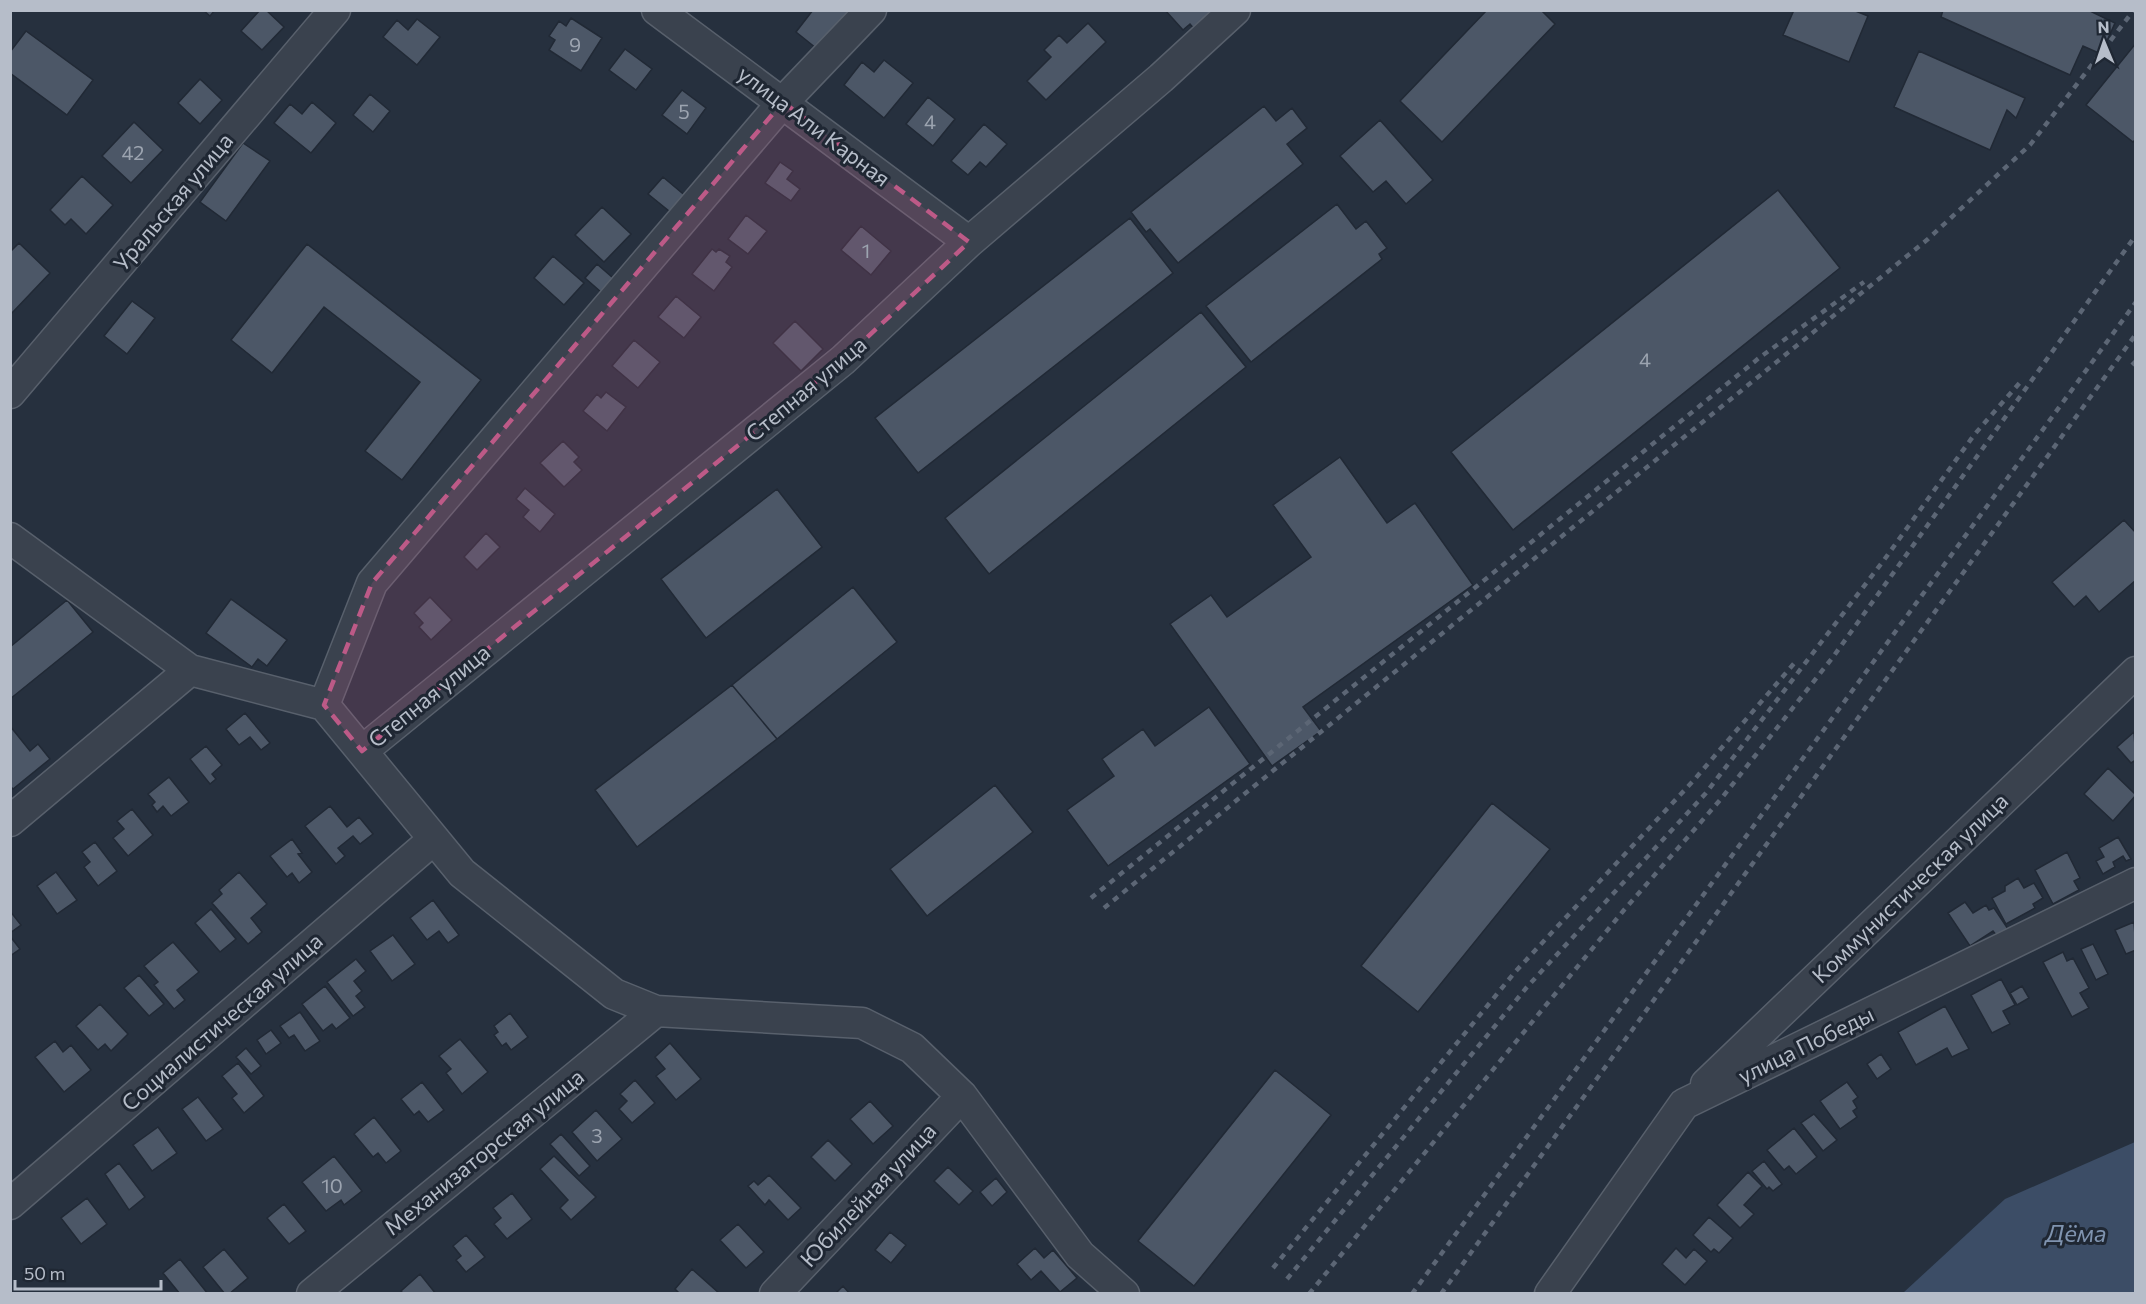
<svg xmlns="http://www.w3.org/2000/svg" width="2146" height="1304" font-family="Commissioner,sans-serif">
	<rect width="100%" height="100%" fill="#26303e"/>
	<path fill="#3c4d66" d="M 2135,1142 L 2135,1293 L 1903,1293 L 2005,1199 Z"/>
	<path fill="#4c5767" stroke="#212935" stroke-width="1.5" d="M 203,10 L 215,10 L 210,16 Z
		M 260,10 L 266,10 L 284,27 L 262,50 L 241,31 Z
		M 813,10 L 854,10 L 821,52 L 796,32 Z
		M 1165,10 L 1219,10 L 1196,31 L 1190,24 L 1183,30 Z
		M 1487,10 L 1541,10 L 1555,24 L 1442,142 L 1400,101 Z
		M 1794,10 L 1853,10 L 1868,16 L 1849,62 L 1783,35 Z
		M 1943,10 L 2088,10 L 2115,23 L 2101,54 L 2083,46 L 2070,75 L 1941,17 Z
		M 571,18 L 602,38 L 581,71 L 549,50 L 555,40 L 549,36 L 559,21 L 566,26 Z
		M 417,19 L 440,37 L 417,65 L 383,37 L 397,20 L 408,30 Z
		M 1088,23 L 1106,42 L 1046,100 L 1027,81 L 1051,57 L 1044,50 L 1059,35 L 1067,43 Z
		M 26,31 L 93,80 L 67,115 L 10,73 L 10,52 Z
		M 2136,43 L 2136,139 L 2133,142 L 2086,105 Z
		M 625,49 L 652,69 L 636,90 L 609,70 Z
		M 1919,51 L 2025,98 L 2016,118 L 2007,110 L 1990,150 L 1894,107 Z
		M 884,60 L 913,83 L 884,118 L 844,85 L 862,62 L 874,72 Z
		M 200,79 L 222,100 L 200,124 L 178,103 Z
		M 682,90 L 706,108 L 687,134 L 662,115 Z
		M 370,94 L 390,111 L 373,132 L 353,115 Z
		M 928,97 L 955,119 L 933,146 L 906,124 Z
		M 312,102 L 336,123 L 311,153 L 274,123 L 290,104 L 302,114 Z
		M 1264,106 L 1276,121 L 1292,108 L 1307,128 L 1287,144 L 1303,164 L 1178,263 L 1150,229 L 1146,232 L 1131,212 Z
		M 1380,120 L 1433,180 L 1406,204 L 1386,181 L 1373,192 L 1340,156 Z
		M 134,122 L 163,150 L 131,183 L 102,156 Z
		M 984,124 L 1007,144 L 986,167 L 980,162 L 968,175 L 951,161 Z
		M 243,143 L 270,161 L 226,221 L 200,202 Z
		M 780,162 L 793,171 L 787,179 L 800,189 L 791,201 L 765,183 Z
		M 82,176 L 113,205 L 86,234 L 71,219 L 65,225 L 50,210 Z
		M 663,177 L 688,198 L 674,215 L 648,194 Z
		M 1778,190 L 1840,268 L 1513,530 L 1451,452 Z
		M 1337,204 L 1356,229 L 1366,221 L 1387,248 L 1379,254 L 1382,259 L 1251,362 L 1206,306 Z
		M 602,207 L 631,234 L 604,262 L 575,235 Z
		M 746,215 L 767,231 L 748,254 L 728,239 Z
		M 1130,218 L 1173,273 L 918,473 L 875,418 Z
		M 861,226 L 891,251 L 871,275 L 841,250 Z
		M 19,243 L 50,273 L 11,314 L 10,252 Z
		M 307,244 L 481,380 L 402,480 L 365,451 L 420,382 L 324,307 L 272,373 L 231,340 Z
		M 712,249 L 716,252 L 719,249 L 730,256 L 726,262 L 732,267 L 714,291 L 692,274 Z
		M 553,256 L 584,283 L 564,305 L 534,278 Z
		M 597,264 L 613,278 L 601,292 L 585,278 Z
		M 676,296 L 701,317 L 684,338 L 658,317 Z
		M 132,301 L 155,318 L 127,354 L 104,336 Z
		M 1201,312 L 1246,367 L 989,574 L 945,518 Z
		M 795,321 L 823,349 L 801,371 L 773,343 Z
		M 634,340 L 660,362 L 638,388 L 612,366 Z
		M 606,392 L 626,407 L 607,431 L 583,411 L 597,394 L 601,398 Z
		M 563,441 L 579,457 L 574,462 L 582,470 L 564,487 L 540,463 Z
		M 1340,457 L 1387,523 L 1415,503 L 1473,585 L 1303,707 L 1321,731 L 1272,766 L 1170,624 L 1211,595 L 1227,617 L 1311,557 L 1273,505 Z
		M 525,488 L 555,514 L 540,532 L 523,517 L 529,510 L 516,499 Z
		M 777,489 L 822,547 L 706,638 L 661,579 Z
		M 2124,520 L 2136,533 L 2136,580 L 2099,612 L 2086,596 L 2074,607 L 2052,582 Z
		M 486,533 L 500,547 L 477,570 L 464,557 Z
		M 853,587 L 897,642 L 777,739 L 732,685 Z
		M 430,597 L 452,620 L 431,640 L 419,627 L 423,623 L 414,613 Z
		M 231,599 L 287,640 L 267,666 L 258,659 L 252,667 L 206,633 Z
		M 67,600 L 93,632 L 10,699 L 10,647 Z
		M 732,685 L 777,739 L 637,847 L 595,790 Z
		M 1209,707 L 1250,764 L 1108,866 L 1067,810 L 1114,776 L 1102,759 L 1143,729 L 1155,746 Z
		M 245,713 L 270,743 L 261,750 L 250,737 L 239,745 L 226,729 Z
		M 10,726 L 30,751 L 38,744 L 50,759 L 13,789 L 10,786 Z
		M 2134,732 L 2136,760 L 2131,763 L 2117,747 Z
		M 206,746 L 222,765 L 212,774 L 216,779 L 210,784 L 190,759 Z
		M 2108,768 L 2136,795 L 2113,821 L 2084,794 Z
		M 169,777 L 189,802 L 171,816 L 163,806 L 157,812 L 152,805 L 155,802 L 148,794 Z
		M 995,785 L 1033,832 L 927,916 L 890,869 Z
		M 1492,803 L 1550,849 L 1418,1012 L 1361,966 Z
		M 330,806 L 347,827 L 359,817 L 373,834 L 360,844 L 353,836 L 338,848 L 345,856 L 336,864 L 305,826 Z
		M 132,809 L 153,835 L 128,856 L 113,838 L 124,829 L 117,821 Z
		M 2118,837 L 2131,859 L 2126,861 L 2123,856 L 2113,862 L 2115,867 L 2103,874 L 2096,861 L 2104,857 L 2099,848 Z
		M 292,839 L 302,853 L 298,854 L 312,872 L 299,883 L 292,873 L 287,877 L 270,856 Z
		M 95,842 L 117,871 L 98,886 L 84,867 L 90,862 L 82,852 Z
		M 2067,852 L 2080,878 L 2074,881 L 2079,890 L 2053,904 L 2035,870 Z
		M 56,872 L 77,900 L 57,914 L 37,886 Z
		M 239,872 L 267,904 L 251,918 L 262,932 L 248,944 L 212,903 L 222,894 L 219,890 Z
		M 2018,878 L 2024,888 L 2034,883 L 2043,898 L 2033,904 L 2035,908 L 2006,924 L 1992,898 L 2005,891 L 2005,886 Z
		M 433,900 L 459,935 L 448,943 L 439,931 L 427,940 L 410,918 Z
		M 1965,902 L 1973,913 L 1986,905 L 1989,910 L 1994,908 L 2008,929 L 1997,936 L 1993,931 L 1970,946 L 1948,913 Z
		M 211,909 L 236,939 L 220,952 L 195,923 Z
		M 10,911 L 21,925 L 10,933 Z
		M 2134,922 L 2136,950 L 2126,954 L 2115,930 Z
		M 393,935 L 415,964 L 392,981 L 370,951 Z
		M 10,936 L 20,949 L 10,956 Z
		M 173,942 L 199,972 L 177,990 L 185,1000 L 174,1009 L 154,985 L 158,982 L 144,966 Z
		M 2093,944 L 2108,974 L 2096,980 L 2081,949 Z
		M 2063,952 L 2067,961 L 2073,958 L 2089,988 L 2080,993 L 2089,1008 L 2072,1017 L 2043,962 Z
		M 356,959 L 366,971 L 354,981 L 362,991 L 356,996 L 365,1007 L 353,1016 L 327,982 Z
		M 139,975 L 164,1004 L 149,1016 L 124,988 Z
		M 2001,979 L 2015,1005 L 2003,1011 L 2010,1024 L 1992,1033 L 1971,995 Z
		M 325,986 L 350,1018 L 336,1029 L 332,1024 L 323,1031 L 302,1004 Z
		M 2022,986 L 2029,998 L 2017,1005 L 2010,993 Z
		M 100,1004 L 128,1034 L 111,1051 L 105,1044 L 98,1050 L 76,1026 Z
		M 1945,1006 L 1969,1049 L 1952,1057 L 1947,1048 L 1916,1065 L 1898,1032 Z
		M 300,1012 L 320,1041 L 305,1051 L 294,1035 L 289,1038 L 280,1026 Z
		M 510,1013 L 528,1037 L 511,1050 L 506,1043 L 502,1046 L 494,1035 L 498,1032 L 494,1026 Z
		M 271,1030 L 281,1043 L 266,1054 L 257,1040 Z
		M 460,1039 L 488,1072 L 462,1094 L 446,1073 L 451,1069 L 439,1056 Z
		M 55,1041 L 63,1052 L 71,1045 L 91,1070 L 64,1092 L 35,1057 Z
		M 670,1043 L 701,1079 L 676,1100 L 656,1076 L 665,1069 L 655,1057 Z
		M 246,1048 L 261,1066 L 251,1074 L 236,1057 Z
		M 1881,1054 L 1891,1069 L 1877,1079 L 1867,1064 Z
		M 238,1063 L 264,1096 L 244,1113 L 232,1098 L 237,1094 L 222,1076 Z
		M 1275,1070 L 1331,1115 L 1194,1286 L 1138,1241 Z
		M 635,1080 L 655,1103 L 632,1123 L 619,1109 L 627,1101 L 620,1094 Z
		M 422,1082 L 444,1110 L 428,1122 L 419,1111 L 414,1115 L 401,1099 Z
		M 1847,1082 L 1858,1097 L 1853,1101 L 1857,1108 L 1853,1111 L 1857,1117 L 1840,1129 L 1820,1101 Z
		M 198,1097 L 223,1129 L 206,1141 L 182,1109 Z
		M 870,1101 L 893,1126 L 873,1144 L 850,1119 Z
		M 596,1110 L 622,1139 L 597,1161 L 572,1132 Z
		M 1814,1114 L 1837,1140 L 1823,1151 L 1801,1123 Z
		M 374,1117 L 401,1151 L 386,1163 L 378,1153 L 373,1157 L 354,1134 Z
		M 158,1127 L 177,1153 L 152,1171 L 133,1145 Z
		M 1794,1128 L 1817,1157 L 1796,1174 L 1789,1166 L 1784,1170 L 1767,1150 Z
		M 561,1134 L 590,1166 L 579,1176 L 550,1144 Z
		M 828,1140 L 852,1164 L 835,1181 L 811,1157 Z
		M 334,1156 L 362,1191 L 344,1205 L 341,1200 L 326,1211 L 302,1182 Z
		M 554,1156 L 596,1197 L 571,1220 L 560,1208 L 568,1200 L 540,1169 Z
		M 1764,1161 L 1782,1184 L 1773,1191 L 1769,1187 L 1767,1189 L 1752,1171 Z
		M 119,1163 L 145,1197 L 129,1210 L 105,1174 Z
		M 948,1167 L 973,1191 L 959,1205 L 934,1181 Z
		M 1748,1172 L 1762,1186 L 1744,1205 L 1754,1214 L 1740,1228 L 1717,1205 Z
		M 769,1175 L 801,1208 L 788,1220 L 769,1200 L 765,1205 L 748,1186 L 754,1181 L 758,1185 Z
		M 996,1178 L 1007,1192 L 992,1206 L 980,1192 Z
		M 512,1193 L 532,1219 L 507,1239 L 494,1224 L 501,1218 L 493,1208 Z
		M 87,1198 L 107,1224 L 81,1244 L 61,1218 Z
		M 284,1204 L 306,1231 L 289,1244 L 267,1218 Z
		M 1709,1217 L 1733,1238 L 1719,1253 L 1714,1249 L 1711,1252 L 1693,1235 Z
		M 738,1224 L 764,1252 L 746,1268 L 720,1240 Z
		M 890,1232 L 906,1245 L 891,1263 L 875,1250 Z
		M 466,1235 L 485,1257 L 466,1272 L 456,1260 L 461,1256 L 453,1246 Z
		M 1035,1248 L 1044,1258 L 1053,1250 L 1077,1278 L 1060,1292 L 1041,1271 L 1031,1280 L 1017,1264 Z
		M 1676,1248 L 1686,1258 L 1694,1249 L 1707,1261 L 1685,1285 L 1662,1264 Z
		M 224,1249 L 248,1278 L 229,1294 L 225,1294 L 203,1267 Z
		M 180,1259 L 208,1294 L 180,1294 L 163,1273 Z
		M 692,1269 L 720,1294 L 680,1294 L 675,1289 Z
		M 420,1274 L 436,1294 L 404,1294 L 401,1291 Z
		M 843,1286 L 850,1294 L 835,1294 Z"/>
	<g fill="none" stroke-linecap="round" stroke-linejoin="round">
		<g stroke="#58606c" stroke-width="33">
			<path id="minor" d="M 657,10 L 969,242
				M 10,393 L 335,10
				M 10,538 L 190,670 L 324,705 L 462,873 L 614,994 L 656,1011 L 862,1023 L 912,1048 L 962,1096 L 1080,1255 L 1124,1294
				M 324,705 L 372,583 L 783,102 L 871,10
				M 362,751 L 843,360 L 969,242 L 1161,78 L 1235,10
				M 10,821 L 190,670
				M 1706,1084 L 2136,672
				M 10,1204 L 434,839
				M 312,1294 L 656,1011
				M 775,1294 L 962,1096
				M 1550,1294 L 1684,1104 L 2136,883"/>
		</g>
		<use href="#minor" stroke="#3a424e" stroke-width="30"/>
		<path stroke="#5c6675" stroke-width="4.5" stroke-dasharray="6 6" stroke-linecap="butt" d="M 2132,365 L 2136,361
			M 1091,898 L 1759,358 L 1864,282
			M 1104,908 L 1928,239 L 2030,145 L 2134,10
			M 1273,1268 L 1515,972 L 1694,780 L 1797,660
			M 1287,1279 L 1527,987 L 1706,793 L 1884,560 L 1974,435 L 2023,379
			M 1309,1294 L 1624,910 L 1721,799 L 1833,657 L 2136,235
			M 1412,1294 L 2136,302
			M 1441,1294 L 2136,334"/>
	</g>
	<path fill="#bd5a87" fill-opacity="0.2" stroke="#bd5a87" stroke-width="4.5" stroke-dasharray="12 8" stroke-linejoin="round" d="M 783,102 L 969,242 L 843,360 L 362,751 L 324,705 L 372,583 Z"/>
	<g text-anchor="middle" stroke-width="6" stroke-linejoin="round" paint-order="stroke">
		<g font-size="20" fill="#9ca4b0">
			<text x="575" y="52">9</text>
			<text x="684" y="119">5</text>
			<text x="930" y="129">4</text>
			<text x="133" y="160">42</text>
			<text x="866" y="258">1</text>
			<text x="1645" y="367">4</text>
			<text x="597" y="1143">3</text>
			<text x="332" y="1193">10</text>
		</g>
		<g font-size="22" fill="#b6bdc9" stroke="#1f2733">
			<text transform="translate(814 126) rotate(37)" y="8">улица Али Карная</text>
			<text transform="translate(173 202) rotate(-50)" y="8">Уральская улица</text>
			<text transform="translate(806 389) rotate(-40)" y="8">Степная улица</text>
			<text transform="translate(429 696) rotate(-39)" y="8">Степная улица</text>
			<text transform="translate(1910 888) rotate(-44)" y="8">Коммунистическая улица</text>
			<text transform="translate(222 1022) rotate(-41)" y="8">Социалистическая улица</text>
			<text transform="translate(1806 1045) rotate(-26)" y="8">улица Победы</text>
			<text transform="translate(484 1152) rotate(-39)" y="8">Механизаторская улица</text>
			<text transform="translate(868 1195) rotate(-47)" y="8">Юбилейная улица</text>
		</g>
		<g font-size="24" font-style="italic" fill="#7f93af" stroke="#1f2733">
			<text x="2076" y="1242">Дёма</text>
		</g>
	</g>
	<rect width="2146" height="1304" fill="none" stroke="#b6bdc9" stroke-width="24"/>
	<g transform="translate(2104 42) rotate(358)" stroke="#1f2733" stroke-width="4.5" paint-order="stroke">
	<path d="M0-4.5L10 22L0 15L-10 22Z" fill="#b6bdc9"/>
	<text y="-9" font-size="16" font-weight="bold" text-anchor="middle" fill="#b6bdc9">N</text>
	</g>
	<path d="M15 1280v9h146v-9" fill="none" stroke="#b6bdc9" stroke-width="3"/>
	<text x="24" y="1280" font-size="18" fill="#b6bdc9" stroke="#1f2733" stroke-width="4.5" paint-order="stroke">50 m</text>
</svg>
